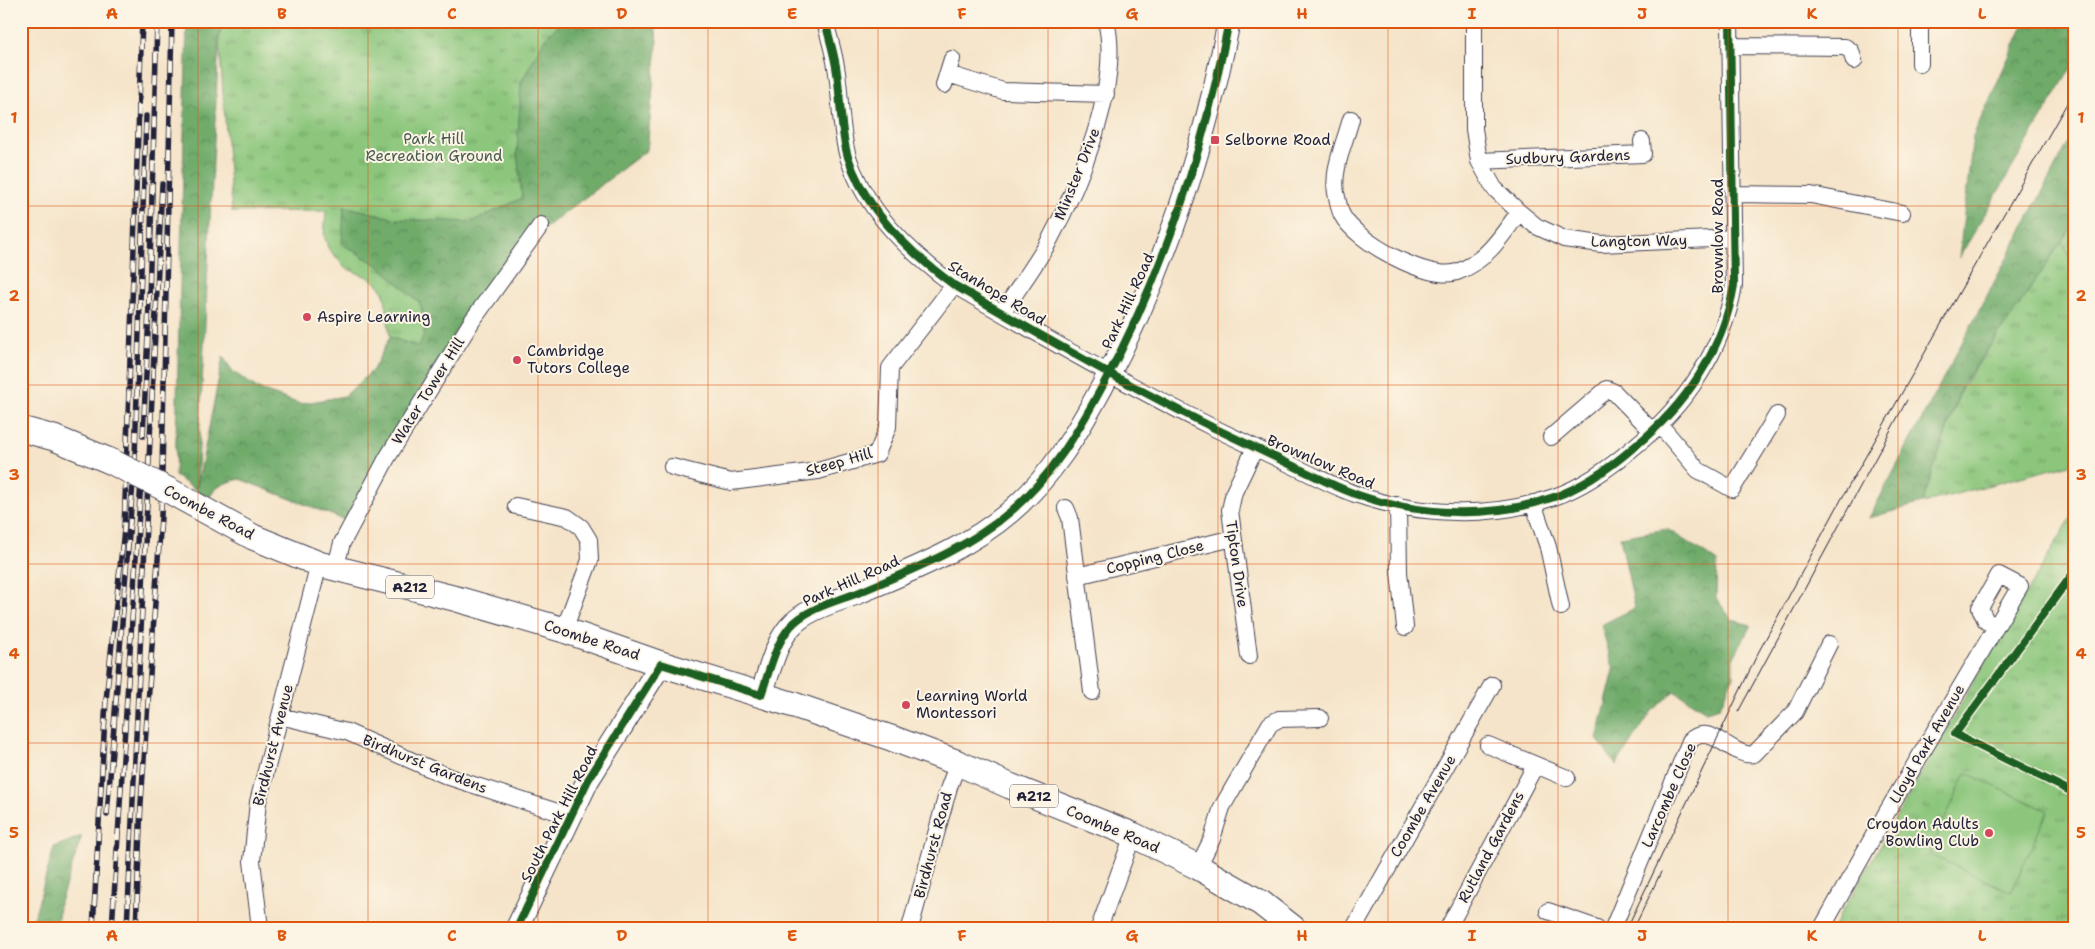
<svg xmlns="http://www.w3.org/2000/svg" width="2095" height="949" font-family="'Shantell Sans',sans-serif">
	<defs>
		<pattern id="grass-tufts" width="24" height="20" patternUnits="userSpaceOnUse" patternTransform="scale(1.25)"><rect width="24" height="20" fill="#8bc67b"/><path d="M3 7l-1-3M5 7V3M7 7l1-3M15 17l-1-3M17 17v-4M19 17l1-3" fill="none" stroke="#71a066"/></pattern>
		<pattern id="forest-crowns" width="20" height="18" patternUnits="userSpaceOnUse" patternTransform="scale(1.25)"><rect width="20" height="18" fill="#70ab6b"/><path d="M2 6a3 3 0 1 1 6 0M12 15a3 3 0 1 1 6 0" fill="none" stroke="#5c8b59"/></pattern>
		<pattern id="garden-furrows" width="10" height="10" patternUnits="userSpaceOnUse" patternTransform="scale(1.25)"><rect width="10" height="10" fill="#8bc67b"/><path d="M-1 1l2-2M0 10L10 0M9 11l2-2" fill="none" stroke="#71a066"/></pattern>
	</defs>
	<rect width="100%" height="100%" fill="#fcf5e5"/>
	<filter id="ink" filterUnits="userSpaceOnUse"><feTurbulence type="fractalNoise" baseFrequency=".02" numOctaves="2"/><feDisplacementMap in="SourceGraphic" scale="10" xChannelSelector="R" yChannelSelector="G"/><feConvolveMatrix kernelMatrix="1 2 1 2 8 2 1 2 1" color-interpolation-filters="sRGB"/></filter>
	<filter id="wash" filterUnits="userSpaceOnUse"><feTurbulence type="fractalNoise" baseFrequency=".0096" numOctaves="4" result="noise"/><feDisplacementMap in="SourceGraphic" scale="20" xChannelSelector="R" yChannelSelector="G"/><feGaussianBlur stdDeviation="1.12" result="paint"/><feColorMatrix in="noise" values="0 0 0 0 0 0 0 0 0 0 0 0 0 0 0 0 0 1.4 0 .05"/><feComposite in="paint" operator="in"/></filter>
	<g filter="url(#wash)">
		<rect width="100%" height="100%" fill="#f5e4c9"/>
		<path fill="url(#grass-tufts)" stroke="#56745b" d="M 220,21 L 655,21 L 657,44 L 647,150 L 536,222 L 514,248 L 466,314 L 345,520 L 240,479 C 226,482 216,485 209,498 L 197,492 L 223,357 L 233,372 L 260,390 L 300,404 L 345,396 L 373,370 L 390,337 L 385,297 L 380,286 L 370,278 L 345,268 L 328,248 L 324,235 L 326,211 L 232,212 L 219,40 Z
			M 2062,241 L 2074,264 L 2074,463 L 1922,503 L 1961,389 Z
			M 2074,513 L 2074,928 L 1833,928 L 1998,639 Z"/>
		<path fill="url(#forest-crowns)" stroke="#496653" d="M 187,21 L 222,21 L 219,40 L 197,487 L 223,357 L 233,372 L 260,390 L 300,404 L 345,396 L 373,370 L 390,337 L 419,347 L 426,327 L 420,303 L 379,266 L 342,244 L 344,206 L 397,219 L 472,222 L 522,198 L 517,152 L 521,82 L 545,38 L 562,21 L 655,21 L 657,44 L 647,150 L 545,228 L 536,222 C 459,312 405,419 345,520 L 240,479 C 226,482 216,485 209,498 L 175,476 Z
			M 2025,21 L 2074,21 L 2074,63 L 1959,258 L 1973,136 Z
			M 2074,132 L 2074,223 L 2024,298 L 1962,385 L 1922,503 L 1869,518 Z
			M 1667,529 L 1717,561 L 1716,598 L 1732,620 L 1751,625 L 1733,659 L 1733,677 L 1720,707 L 1706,711 L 1674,691 L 1652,711 L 1616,765 L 1597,739 L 1614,670 L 1601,625 L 1635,608 L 1620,537 Z
			M 82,836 L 59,905 L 57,928 L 31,928 L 54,847 Z"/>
		<path fill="url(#garden-furrows)" stroke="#56745b" d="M 2074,223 L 2074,264 L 2062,241 Z"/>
		<path fill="#8bc67b" stroke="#56745b" d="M 1966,773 L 2048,811 L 2011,892 L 1929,854 Z"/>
	</g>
	<g filter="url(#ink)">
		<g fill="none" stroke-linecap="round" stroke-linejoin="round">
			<g stroke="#423f50" stroke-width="18">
				<path id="street" d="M 825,21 C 829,38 835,56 837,73 C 841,101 840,130 848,157 C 865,210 910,253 954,285 C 1039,335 1123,383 1212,427 C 1243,442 1274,457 1306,472 C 1323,480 1340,489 1358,495 C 1419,516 1493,519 1554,497 C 1583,487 1611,467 1634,447 C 1685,406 1723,351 1734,285 L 1730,21
					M 1474,21 L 1474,129 L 1479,161 L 1494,188 L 1519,212 L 1536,226 L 1564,239 L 1601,244 L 1733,238
					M 1730,46 L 1845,47 L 1851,51 L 1854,61
					M 1920,64 L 1920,21
					M 948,74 L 1003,91 L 1106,94
					M 944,85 L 952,59
					M 1351,119 C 1345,142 1332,169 1336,193 C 1338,200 1339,210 1342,215 C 1355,241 1429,282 1457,272 C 1485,262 1502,236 1519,212
					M 1479,161 L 1643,154 L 1642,141
					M 1733,194 L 1811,195 L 1902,213
					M 1002,313 C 1017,290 1034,267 1048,243 C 1079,186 1122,85 1106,21
					M 1660,425 L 1698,470 L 1732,489 L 1777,415
					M 1551,437 L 1607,389 L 1614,392 L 1653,432
					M 672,467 L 731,482 L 818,471 L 877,454 L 888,427 L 890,368 L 954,285
					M 1533,503 L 1548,547 L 1561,607
					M 1398,505 L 1399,572 L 1405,627
					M 516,506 L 567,517 L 581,527 L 589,540 L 590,560 L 564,630
					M 1066,508 L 1070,518 L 1092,692
					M 335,569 L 342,543 L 387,458 L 472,321 L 541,225
					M 1077,576 L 1233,538
					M 1249,656 L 1230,510 L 1234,492 L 1255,448
					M 280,716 L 347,732 L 449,777 L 570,816
					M 1488,745 L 1567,778
					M 1198,867 L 1212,839 L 1222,807 L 1270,724 L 1279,719 L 1320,718
					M 1548,911 L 1597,928
					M 260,928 L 252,861 L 258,802 L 319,564
					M 910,928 L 949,787 L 958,763
					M 1099,928 L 1133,835
					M 1354,928 L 1492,685
					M 1448,928 L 1535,766
					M 1613,928 L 1690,741 C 1710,720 1733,759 1754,754 L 1795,712 L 1829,644
					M 1822,928 L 1887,812 L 2020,586 L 1999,575 L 1980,608 L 1986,621 L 1996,626"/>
			</g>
			<g stroke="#423f50" stroke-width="24">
				<path id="secondary" d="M 761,695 C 769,673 775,644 790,627 C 806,608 838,601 860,592 C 911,570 967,549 1010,512 C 1052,476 1076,435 1102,387 C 1165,272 1204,149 1229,21
					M 517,928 L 588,780 L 661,664"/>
			</g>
			<g stroke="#423f50" stroke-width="27">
				<path id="primary" d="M 21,429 L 54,438 L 110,461
					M 168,490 L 253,537 L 319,564 L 457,599 L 564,630 L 661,664 L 794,705 L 891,738 L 958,763 L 1010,786 L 1133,835 L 1198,867 L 1261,903 L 1293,928"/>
			</g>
			<use href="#street" stroke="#fff" stroke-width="16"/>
			<use href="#secondary" stroke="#fff" stroke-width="22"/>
			<use href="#primary" stroke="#fff" stroke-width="25"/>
			<path stroke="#22223b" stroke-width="1" d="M 1738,712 L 1907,400
				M 1636,924 L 1661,872
				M 1627,928 L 1758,653 L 1842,498 L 2074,91"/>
			<g stroke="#22223b" stroke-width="5.5">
				<path id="rail" d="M 143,436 L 148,334 L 157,21
					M 107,815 L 135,457 L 146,116
					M 93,928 L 106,700 L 124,529 L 142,21
					M 112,928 L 141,481
					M 127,928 L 162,184
					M 136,928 L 141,803 L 161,517 L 172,21"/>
			</g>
			<use href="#rail" stroke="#fcf5e5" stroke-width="4" stroke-dasharray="11" stroke-linecap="butt"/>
			<g stroke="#423f50" stroke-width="27" stroke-linecap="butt">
				<path id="primary-bridge" d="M 110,461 L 168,490"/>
			</g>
			<use href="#primary-bridge" stroke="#fff" stroke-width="25"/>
			<g stroke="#fcf5e5" stroke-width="11">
				<path id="cycleway" d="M 825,21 C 829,38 835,56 837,73 C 841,101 840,130 848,157 C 865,210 910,253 954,285 C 1039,335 1123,383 1212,427 C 1243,442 1274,457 1306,472 C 1323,480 1340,489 1358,495 C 1419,516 1493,519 1554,497 C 1583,487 1611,467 1634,447 C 1685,406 1723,351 1734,285 L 1730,21
					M 2068,790 L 1955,734 L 2074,572
					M 517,928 L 588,780 L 661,664 L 761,695 C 769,673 775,644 790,627 C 806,608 838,601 860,592 C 911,570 967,549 1010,512 C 1052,476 1076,435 1102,387 C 1165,272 1204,149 1229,21"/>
			</g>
			<use href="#cycleway" stroke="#1b5e20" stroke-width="8"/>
		</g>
	</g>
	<path fill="none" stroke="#de560e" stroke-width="1" stroke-opacity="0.55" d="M 198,21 L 198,928M 368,21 L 368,928M 538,21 L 538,928M 708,21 L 708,928M 878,21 L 878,928M 1048,21 L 1048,928M 1218,21 L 1218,928M 1388,21 L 1388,928M 1558,21 L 1558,928M 1728,21 L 1728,928M 1898,21 L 1898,928M 21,206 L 2074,206M 21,385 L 2074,385M 21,564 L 2074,564M 21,743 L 2074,743"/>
	<g fill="#d1495b" stroke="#fcf5e5" stroke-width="2">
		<rect x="1210" y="135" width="10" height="10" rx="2.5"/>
		<circle cx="307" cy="317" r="5"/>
		<circle cx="517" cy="360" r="5"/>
		<circle cx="906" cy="705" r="5"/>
		<circle cx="1989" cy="833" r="5"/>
	</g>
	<g text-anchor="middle" stroke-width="4" stroke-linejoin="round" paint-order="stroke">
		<g fill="#fcf5e5" stroke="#63616e" stroke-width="1">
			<rect x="386" y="575.5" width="48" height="23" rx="4"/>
			<rect x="1010" y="784.5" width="48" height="23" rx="4"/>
		</g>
		<g font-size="14" font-weight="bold" fill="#22223b">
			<text x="410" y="592">A212</text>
			<text x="1034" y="801">A212</text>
		</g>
		<g font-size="15" fill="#475b51" stroke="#fcf5e5">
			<text x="434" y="144">Park Hill<tspan x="434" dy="17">Recreation Ground</tspan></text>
		</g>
		<g font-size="15" fill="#22223b" stroke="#fcf5e5" text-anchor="start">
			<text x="1225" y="145">Selborne Road</text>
			<text x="317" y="322">Aspire Learning</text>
			<text x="527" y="356">Cambridge<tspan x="527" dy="17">Tutors College</tspan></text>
			<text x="916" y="701">Learning World<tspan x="916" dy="17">Montessori</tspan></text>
			<text x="1979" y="829" text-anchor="end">Croydon Adults<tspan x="1979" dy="17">Bowling Club</tspan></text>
		</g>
		<g font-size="15" fill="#22223b" stroke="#fcf5e5">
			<text transform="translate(1568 157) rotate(-2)" y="5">Sudbury Gardens</text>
			<text transform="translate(1077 174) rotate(-68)" y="5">Minster Drive</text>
			<text transform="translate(1718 236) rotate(-90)" y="5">Brownlow Road</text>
			<text transform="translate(1639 241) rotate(-1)" y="5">Langton Way</text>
			<text transform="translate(997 293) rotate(31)" y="5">Stanhope Road</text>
			<text transform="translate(1128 301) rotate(-65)" y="5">Park Hill Road</text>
			<text transform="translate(428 391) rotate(-58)" y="5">Water Tower Hill</text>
			<text transform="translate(839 462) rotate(-16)" y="5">Steep Hill</text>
			<text transform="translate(1321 462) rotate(23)" y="5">Brownlow Road</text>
			<text transform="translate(209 512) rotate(28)" y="5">Coombe Road</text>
			<text transform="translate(1155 557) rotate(-14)" y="5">Copping Close</text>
			<text transform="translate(1237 564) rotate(82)" y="5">Tipton Drive</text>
			<text transform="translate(851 581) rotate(-24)" y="5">Park Hill Road</text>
			<text transform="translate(592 640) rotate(18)" y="5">Coombe Road</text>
			<text transform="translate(1927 744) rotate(-60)" y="5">Lloyd Park Avenue</text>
			<text transform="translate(273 745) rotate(-76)" y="5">Birdhurst Avenue</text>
			<text transform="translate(425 764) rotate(22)" y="5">Birdhurst Gardens</text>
			<text transform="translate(1669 795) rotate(-66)" y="5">Larcombe Close</text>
			<text transform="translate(1423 806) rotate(-60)" y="5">Coombe Avenue</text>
			<text transform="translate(559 814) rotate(-63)" y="5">South Park Hill Road</text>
			<text transform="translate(1113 829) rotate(23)" y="5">Coombe Road</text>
			<text transform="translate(933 845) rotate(-75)" y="5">Birdhurst Road</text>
			<text transform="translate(1491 847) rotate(-62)" y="5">Rutland Gardens</text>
		</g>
	</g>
	<rect width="2095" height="949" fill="none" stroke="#fcf5e5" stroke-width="55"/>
	<rect x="28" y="28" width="2040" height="894" fill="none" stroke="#de560e" stroke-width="2"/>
	<g font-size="16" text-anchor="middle" font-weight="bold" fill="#de560e">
		<text x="112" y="19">A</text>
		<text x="282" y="19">B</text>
		<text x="452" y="19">C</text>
		<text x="622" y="19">D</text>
		<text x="792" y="19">E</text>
		<text x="962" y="19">F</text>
		<text x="1132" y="19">G</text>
		<text x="1302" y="19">H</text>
		<text x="1472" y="19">I</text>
		<text x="1642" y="19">J</text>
		<text x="1812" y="19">K</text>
		<text x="1982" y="19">L</text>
		<text x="14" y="123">1</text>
		<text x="2081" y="123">1</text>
		<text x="14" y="301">2</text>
		<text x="2081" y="301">2</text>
		<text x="14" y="480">3</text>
		<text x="2081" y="480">3</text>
		<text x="14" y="659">4</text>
		<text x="2081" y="659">4</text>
		<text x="14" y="838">5</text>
		<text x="2081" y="838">5</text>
		<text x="112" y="941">A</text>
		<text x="282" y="941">B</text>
		<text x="452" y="941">C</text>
		<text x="622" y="941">D</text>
		<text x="792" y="941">E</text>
		<text x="962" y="941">F</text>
		<text x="1132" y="941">G</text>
		<text x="1302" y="941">H</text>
		<text x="1472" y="941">I</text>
		<text x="1642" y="941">J</text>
		<text x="1812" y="941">K</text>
		<text x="1982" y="941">L</text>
	</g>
</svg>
